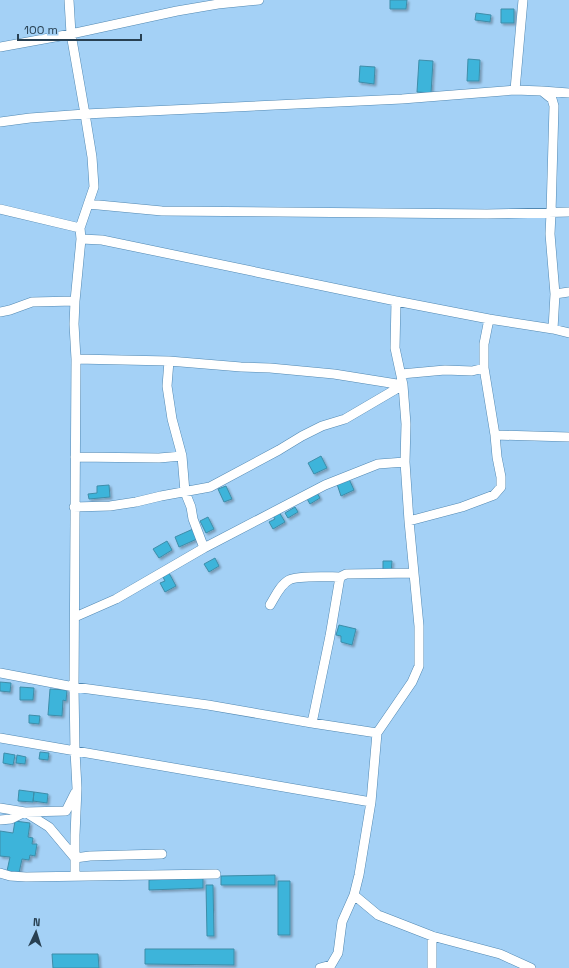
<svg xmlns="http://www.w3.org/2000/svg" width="569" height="968" font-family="'Space Grotesk',sans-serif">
	<defs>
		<filter id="shadow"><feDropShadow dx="2" dy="2" stdDeviation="1" flood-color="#0004"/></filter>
	</defs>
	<rect width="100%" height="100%" fill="#a4d1f6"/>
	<path fill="#3db4da" stroke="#3e8da9" filter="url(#shadow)" d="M 390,0 L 407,0 L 406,9 L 390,9 Z
		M 501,9 L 514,9 L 514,23 L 501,23 Z
		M 476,13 L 491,15 L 490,22 L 475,20 Z
		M 468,59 L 480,60 L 479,81 L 467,81 Z
		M 419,60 L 433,61 L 431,93 L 417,92 Z
		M 360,66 L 375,67 L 374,84 L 359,82 Z
		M 321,456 L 327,468 L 314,474 L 308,463 Z
		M 349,479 L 354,490 L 341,496 L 337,484 Z
		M 109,485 L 110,497 L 89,499 L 88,494 L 97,493 L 97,486 Z
		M 226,486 L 232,499 L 224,502 L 218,489 Z
		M 316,491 L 320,498 L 310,504 L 306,497 Z
		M 295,507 L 298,512 L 288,518 L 285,513 Z
		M 279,512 L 285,522 L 273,529 L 269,522 L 275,519 L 273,516 Z
		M 208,517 L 214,529 L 206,533 L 200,521 Z
		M 193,529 L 197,539 L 179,547 L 175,537 Z
		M 167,541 L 172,550 L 159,558 L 153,549 Z
		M 215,558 L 219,566 L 209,572 L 204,564 Z
		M 383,561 L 392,561 L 391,573 L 383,573 Z
		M 169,573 L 176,586 L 165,592 L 160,583 L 165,581 L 163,577 Z
		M 339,625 L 356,629 L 352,645 L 341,642 L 341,636 L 336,635 Z
		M 0,682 L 11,683 L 10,692 L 0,691 Z
		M 20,687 L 34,688 L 33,700 L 20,700 Z
		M 50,689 L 67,690 L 66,701 L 63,700 L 62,716 L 48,715 Z
		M 29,715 L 40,716 L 39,724 L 29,723 Z
		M 40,752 L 49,753 L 48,760 L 39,759 Z
		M 4,753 L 15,755 L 13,765 L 3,763 Z
		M 17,755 L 26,757 L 25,764 L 16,763 Z
		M 19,790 L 34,792 L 33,802 L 18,801 Z
		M 34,792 L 48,794 L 47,803 L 33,801 Z
		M 15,821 L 30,823 L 28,837 L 33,838 L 32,844 L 37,844 L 35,856 L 30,855 L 29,860 L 22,859 L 19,873 L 7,871 L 10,857 L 0,856 L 0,831 L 13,833 Z
		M 275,875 L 275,885 L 221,885 L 221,876 Z
		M 203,878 L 203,888 L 149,890 L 149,880 Z
		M 278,881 L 290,881 L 290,935 L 278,935 Z
		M 206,885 L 213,885 L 214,936 L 207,936 Z
		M 145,949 L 234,949 L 234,965 L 145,964 Z
		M 52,954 L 98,954 L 99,968 L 53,968 Z"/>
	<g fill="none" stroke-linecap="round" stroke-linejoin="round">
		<g stroke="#5188b2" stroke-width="10">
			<path id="minor" d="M 69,0 L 71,34 L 85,114 L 92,157 L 94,187 L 80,228 L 81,239 L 75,301 L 74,324 L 76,359 L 74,687 L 75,751 L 77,788 L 75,835 L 75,876
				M 0,47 L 71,34 L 177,11 L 218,4 L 259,0
				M 515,90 L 523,0
				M 542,91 L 569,93
				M 0,122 L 30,118 L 85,114 L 402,99 L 515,90 L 542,91 L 552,99 L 554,106 L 551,213 L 550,234 L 555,294 L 553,329
				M 88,204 L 162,211 L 487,214 L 569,212
				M 0,209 L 80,228
				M 81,239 L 102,240 L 396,301 L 489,319 L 553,329 L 569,333
				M 555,294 L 569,292
				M 0,312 L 10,310 L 32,302 L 75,301
				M 76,359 L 169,361 L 241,367 L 270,368 L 334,374 L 403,385
				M 169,361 L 167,386 L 172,419 L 182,456 L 185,492 L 191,507 L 193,519 L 204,548
				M 401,374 L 445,370 L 472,371 L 484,368
				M 495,435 L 569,437
				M 75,457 L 159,458 L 182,456
				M 74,507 L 110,506 L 136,502 L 161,496 L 210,487 L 279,450 L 302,436 L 322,426 L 345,419 L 403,385
				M 409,521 L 462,507 L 494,495 L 501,487 L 501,477 L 497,457 L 495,435 L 484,368 L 484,344 L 489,319
				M 270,605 C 275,597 280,585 289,580 C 298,575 330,577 340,577 L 346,574 L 414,573
				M 75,617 L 116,599 L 204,548 L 325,485 L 378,464 L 405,462
				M 0,673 L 74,687 L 208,705 L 312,723 L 377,733 L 371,802
				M 312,723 L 330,636 L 340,577
				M 377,733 L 412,682 L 419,666 L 419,626 L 409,521 L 405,462 L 406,424 L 403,385 L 395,348 L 396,301
				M 0,738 L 371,802 L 359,875 L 354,895 L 378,915 L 432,936 L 500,954 L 531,968
				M 0,808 L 25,812 L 66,811 L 75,793
				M 0,820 L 11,819 L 25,812 L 49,827 L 75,858 L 90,856 L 162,854
				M 0,873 L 10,876 L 26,877 L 216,874
				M 432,936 L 432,968
				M 320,968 L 331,965 L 338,953 L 342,922 L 354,895"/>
		</g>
		<use href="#minor" stroke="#fff" stroke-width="9"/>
	</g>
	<g transform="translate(36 932) rotate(4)" stroke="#a4d1f6" stroke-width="3" paint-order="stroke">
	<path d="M0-3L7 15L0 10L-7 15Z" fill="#284052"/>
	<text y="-6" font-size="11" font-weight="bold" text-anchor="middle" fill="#284052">N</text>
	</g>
	<path d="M18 34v6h123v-6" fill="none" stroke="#284052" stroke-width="2"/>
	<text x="24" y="34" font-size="12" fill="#284052" stroke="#a4d1f6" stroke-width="3" paint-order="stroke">100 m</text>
</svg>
